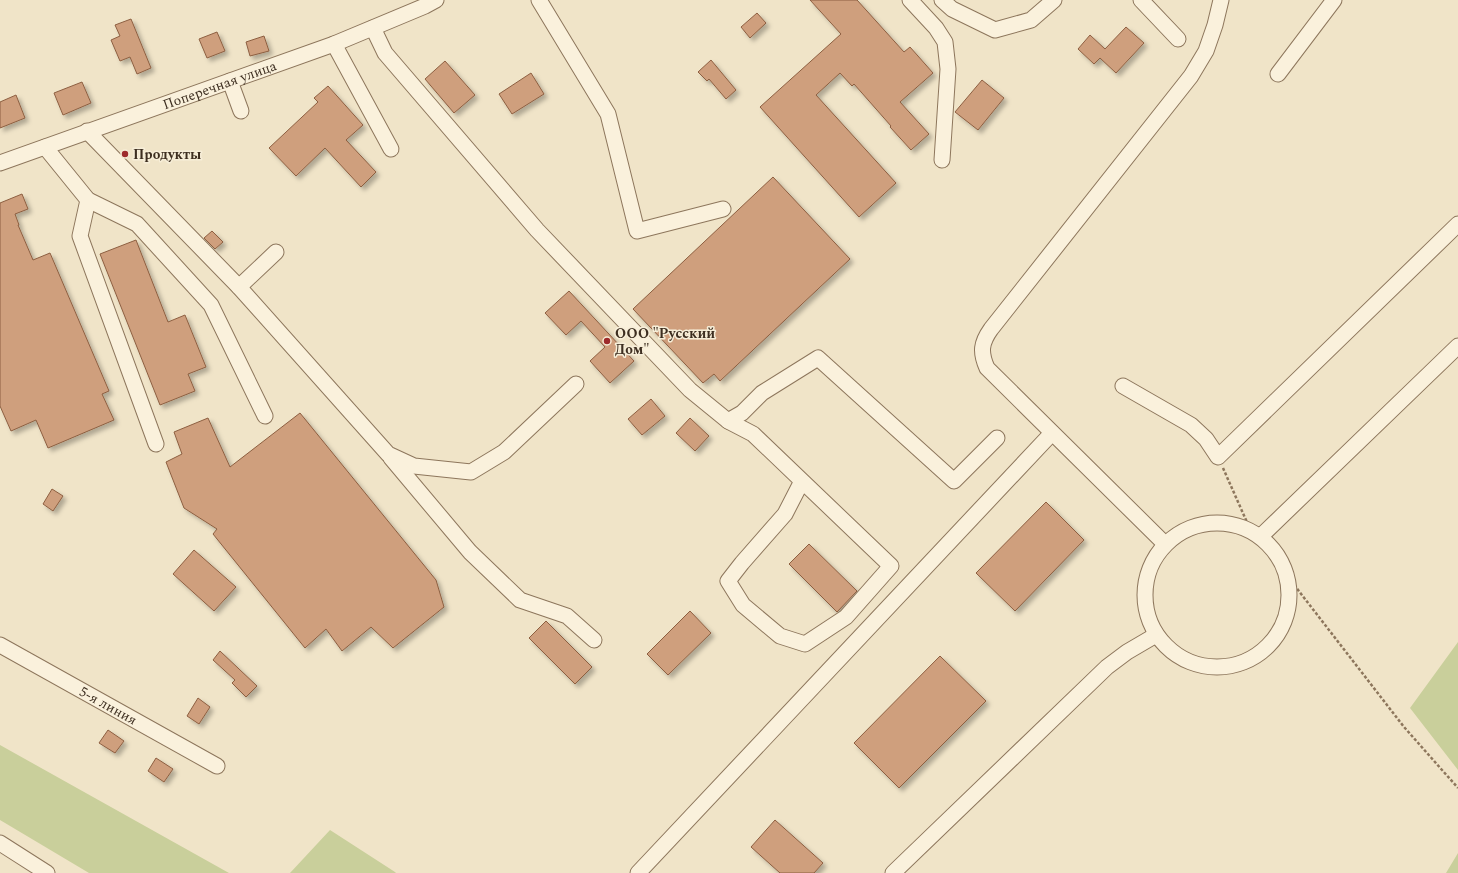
<svg xmlns="http://www.w3.org/2000/svg" width="1458" height="873" font-family="Spectral,serif">
	<defs>
		<filter id="shadow"><feDropShadow dx="3.5" dy="3.5" stdDeviation="2" flood-color="#0004"/></filter>
	</defs>
	<rect width="100%" height="100%" fill="#f0e4c8"/>
	<path fill="#c9cf9b" d="M 1458,642 L 1458,770 L 1410,708 Z
		M 0,745 L 229,873 L 89,873 L 0,820 Z
		M 330,830 L 395,872 L 396,873 L 290,873 Z
		M 1458,853 L 1458,873 L 1446,873 Z"/>
	<path fill="#cf9f7d" stroke="#8d5f41" filter="url(#shadow)" d="M 810,0 L 857,0 L 904,52 L 910,47 L 933,73 L 900,102 L 929,134 L 911,150 L 890,127 L 891,126 L 854,84 L 852,86 L 840,73 L 816,95 L 896,183 L 859,217 L 760,107 L 841,34 Z
		M 757,13 L 766,23 L 750,38 L 741,27 Z
		M 131,19 L 151,68 L 137,74 L 130,57 L 120,61 L 111,40 L 120,36 L 115,25 Z
		M 1126,27 L 1144,43 L 1116,73 L 1100,58 L 1094,64 L 1078,49 L 1090,35 L 1105,49 Z
		M 217,32 L 225,51 L 207,58 L 199,39 Z
		M 264,36 L 269,51 L 250,56 L 246,42 Z
		M 711,60 L 736,90 L 726,99 L 709,79 L 707,81 L 698,72 Z
		M 445,61 L 475,95 L 454,113 L 425,79 Z
		M 531,73 L 544,94 L 512,114 L 499,94 Z
		M 982,80 L 1004,98 L 978,130 L 955,112 Z
		M 82,82 L 91,103 L 63,115 L 54,93 Z
		M 328,86 L 363,125 L 346,140 L 376,172 L 361,187 L 325,148 L 296,176 L 269,148 L 318,102 L 314,98 Z
		M 16,95 L 25,118 L 0,128 L 0,102 Z
		M 773,177 L 850,259 L 720,381 L 714,374 L 703,383 L 633,309 Z
		M 22,194 L 28,209 L 15,214 L 19,225 L 18,225 L 33,260 L 50,253 L 109,391 L 102,394 L 114,420 L 48,448 L 36,420 L 11,431 L 0,406 L 0,203 Z
		M 212,231 L 223,242 L 215,249 L 204,238 Z
		M 136,240 L 168,322 L 185,315 L 206,367 L 188,374 L 195,391 L 160,405 L 100,254 Z
		M 569,291 L 634,361 L 610,383 L 590,361 L 605,347 L 581,321 L 566,335 L 545,313 Z
		M 651,399 L 665,416 L 642,435 L 628,419 Z
		M 300,413 L 436,580 L 444,607 L 393,648 L 371,627 L 342,651 L 326,629 L 305,648 L 213,534 L 217,529 L 184,508 L 166,462 L 182,454 L 174,432 L 208,418 L 230,467 Z
		M 690,418 L 709,436 L 695,451 L 676,433 Z
		M 52,489 L 63,496 L 53,511 L 43,504 Z
		M 1046,502 L 1084,540 L 1015,611 L 976,573 Z
		M 809,544 L 857,591 L 837,612 L 789,564 Z
		M 194,550 L 236,587 L 214,611 L 173,574 Z
		M 690,611 L 711,633 L 668,675 L 647,654 Z
		M 546,621 L 592,667 L 575,684 L 529,638 Z
		M 220,651 L 257,686 L 246,697 L 232,683 L 235,680 L 213,660 Z
		M 940,656 L 986,701 L 899,788 L 854,743 Z
		M 198,698 L 210,707 L 199,724 L 187,716 Z
		M 108,730 L 124,741 L 115,753 L 99,743 Z
		M 156,758 L 173,769 L 164,782 L 148,771 Z
		M 775,820 L 823,863 L 814,873 L 780,873 L 751,847 Z"/>
	<g fill="none" stroke-linecap="round" stroke-linejoin="round">
		<g stroke="#8d765c" stroke-width="17">
			<g id="minor">
				<path d="M 539,0 L 608,114 L 637,231 L 723,209"/>
				<path d="M 910,0 L 936,28 L 945,42 L 948,69 L 942,160"/>
				<path d="M 942,0 L 952,9 L 995,30 L 1031,20 L 1054,0"/>
				<path d="M 1141,0 L 1178,39"/>
				<path d="M 373,28 L 385,53 L 537,230 L 690,390 L 728,421 L 742,413 L 762,393 L 818,358 L 954,481 L 997,438"/>
				<path d="M 334,44 L 391,149"/>
				<path d="M 1278,74 L 1334,0"/>
				<path d="M 230,81 L 241,111"/>
				<path d="M 87,131 L 239,287 L 388,454 L 414,466 L 471,472 L 504,452 L 576,384"/>
				<path d="M 45,147 L 88,200 L 80,236 L 156,444"/>
				<path id="s1" d="M 0,163 L 334,44 L 425,6 L 436,0"/>
				<path d="M 88,200 L 137,224 L 211,305 L 265,416"/>
				<path d="M 239,287 L 276,252"/>
				<path d="M 1123,386 L 1191,425 L 1206,439 L 1218,457 L 1458,224"/>
				<path d="M 728,421 L 753,434 L 891,566 L 846,617 L 805,644 L 780,636 L 743,605 L 728,581 L 742,563 L 785,514 L 802,481"/>
				<path d="M 391,458 L 470,552 L 520,600 L 567,616 L 594,640"/>
				<circle cx="1217" cy="595" r="72"/>
				<path d="M 1261,536 L 1458,346"/>
				<path d="M 1165,544 L 987,368 C 980,352 981,343 991,329 L 1191,76 L 1206,51 L 1215,25 L 1221,0"/>
				<path id="s2" d="M 0,645 L 217,766"/>
				<path d="M 0,843 L 47,873"/>
				<path d="M 638,873 L 1052,433"/>
				<path d="M 893,873 L 1107,667 L 1127,652 L 1156,635"/>
			</g>
		</g>
		<path stroke="#8d765c" stroke-width="2.5" stroke-dasharray="3 2" stroke-linecap="butt" d="M 1223,468 L 1250,529
			M 1288,577 L 1404,727 L 1458,788"/>
		<use href="#minor" stroke="#faf1dc" stroke-width="15"/>
	</g>
	<g fill="#9e2a2b" stroke="#f7eed8" stroke-width="1.5">
		<circle cx="125" cy="154" r="4"/>
		<circle cx="607" cy="341" r="4"/>
	</g>
	<g text-anchor="middle" stroke-width="3" stroke-linejoin="round" paint-order="stroke">
		<g font-size="14" fill="#3d2e20" stroke="#f7eed8">
			<text dy="5" stroke="none"><textPath href="#s1" startOffset="233">Поперечная улица</textPath></text>
			<text dy="5" stroke="none"><textPath href="#s2" startOffset="124">5-я линия</textPath></text>
		</g>
		<g font-size="14" font-weight="bold" fill="#3d2e20" stroke="#f7eed8" text-anchor="start">
			<text x="133" y="159">Продукты</text>
			<text x="615" y="338">ООО "Русский<tspan x="615" dy="16">Дом"</tspan></text>
		</g>
	</g>
</svg>
